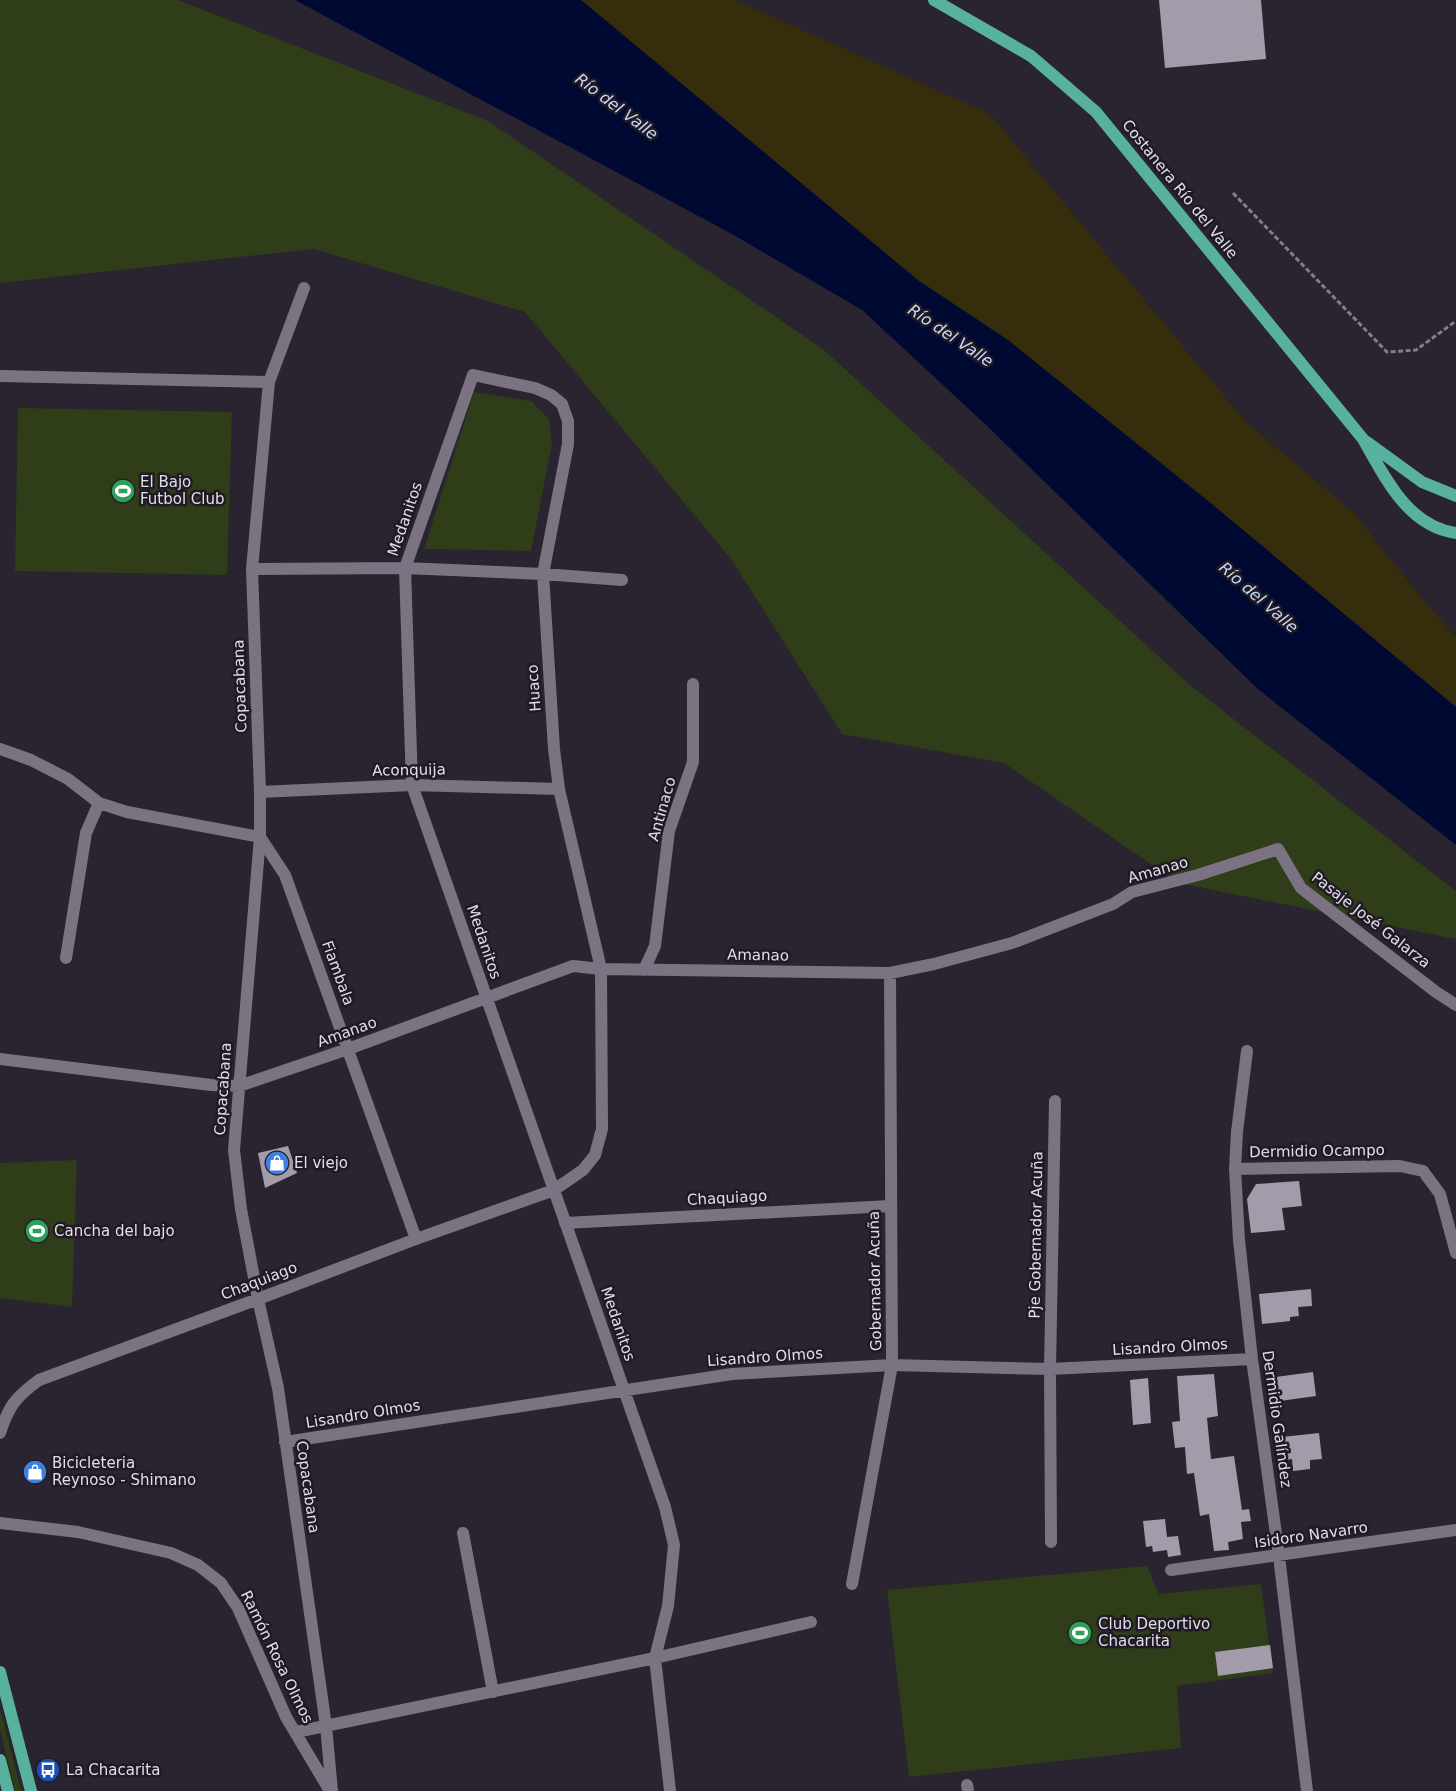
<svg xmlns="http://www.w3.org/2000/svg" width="1456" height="1791" font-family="'DejaVu Sans',sans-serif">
	<rect width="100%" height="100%" fill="#2a2330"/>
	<path fill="#2f3d19" d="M 0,0 L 178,0 L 488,121 L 823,349 L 1191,686 L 1456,891 L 1456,939 L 1178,883 L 1004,763 L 842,734 L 731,559 L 525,312 L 314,249 L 0,283 Z
		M 474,392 L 531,401 L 549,419 L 552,444 L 531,551 L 424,549 Z
		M 18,408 L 232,412 L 227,575 L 15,571 Z
		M 77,1160 L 72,1307 L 0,1298 L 0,1163 Z
		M 1147,1566 L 1159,1594 L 1261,1584 L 1273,1673 L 1177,1686 L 1181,1748 L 909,1777 L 887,1590 Z
		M 0,1708 L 21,1791 L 15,1791 L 0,1729 Z"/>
	<path fill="#362d0d" d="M 581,0 L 735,0 L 990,114 L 1245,421 L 1354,513 L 1424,601 L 1456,637 L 1456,707 L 1213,505 L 1008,340 L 919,281 Z"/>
	<path fill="#000932" d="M 295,0 L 581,0 L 919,281 L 1008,340 L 1213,505 L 1456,707 L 1456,845 L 1259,690 L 984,423 L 862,310 L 732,234 Z"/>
	<path fill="#a39baa" d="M 1159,0 L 1261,0 L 1266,59 L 1165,68 Z
		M 288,1146 L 297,1173 L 265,1188 L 258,1153 Z
		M 1299,1181 L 1302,1206 L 1282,1208 L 1285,1230 L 1251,1233 L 1247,1199 L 1256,1184 Z
		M 1311,1289 L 1312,1306 L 1298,1307 L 1299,1316 L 1290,1317 L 1290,1321 L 1262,1324 L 1259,1294 Z
		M 1313,1372 L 1316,1396 L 1273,1402 L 1269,1378 Z
		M 1214,1374 L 1218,1416 L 1207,1418 L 1211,1459 L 1234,1456 L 1242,1510 L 1249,1509 L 1251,1521 L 1241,1522 L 1243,1539 L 1228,1542 L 1229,1550 L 1214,1551 L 1209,1514 L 1200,1516 L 1194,1473 L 1187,1474 L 1185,1447 L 1175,1448 L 1172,1422 L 1180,1421 L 1177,1376 Z
		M 1148,1378 L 1151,1423 L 1133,1425 L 1130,1380 Z
		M 1319,1433 L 1322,1459 L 1310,1460 L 1310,1469 L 1293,1471 L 1292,1459 L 1285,1460 L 1282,1437 Z
		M 1165,1519 L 1167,1537 L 1178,1536 L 1181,1555 L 1168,1557 L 1167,1550 L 1153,1552 L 1152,1546 L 1146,1547 L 1143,1521 Z
		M 1270,1645 L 1273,1668 L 1218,1676 L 1215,1652 Z"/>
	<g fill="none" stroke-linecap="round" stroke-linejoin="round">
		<path stroke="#837e88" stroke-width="3" stroke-dasharray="5 2.5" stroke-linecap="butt" d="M 1233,193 L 1387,352 L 1416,350 L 1456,321"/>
		<path stroke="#7b7382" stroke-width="12" d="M 304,288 L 269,382 L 252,569 L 260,792 L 260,837 L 234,1150 L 241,1209 L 258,1299 L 278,1388 L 326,1726 L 332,1791
			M 0,376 L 269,382
			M 252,569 L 405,568 L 543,574 L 622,580
			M 0,749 L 31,760 L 68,779 L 99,803 L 127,812 L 260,837 L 285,875 L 416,1239
			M 260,792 L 412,785 L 559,789
			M 66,958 L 86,833 L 99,803
			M 644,970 L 655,946 L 669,831 L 693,762 L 693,684
			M 1247,1051 L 1237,1132 L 1235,1169 L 1239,1240 L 1252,1359 L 1279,1556 L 1307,1791
			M 0,1059 L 211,1085 L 239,1086 L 348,1049 L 573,966 L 601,969 L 890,973 L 934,964 L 1012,943 L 1113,904 L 1132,892 L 1198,875 L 1278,849 L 1301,888 L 1436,992 L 1456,1005
			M 1235,1169 L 1400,1166 L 1423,1171 L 1440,1194 L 1456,1253
			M 565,1223 L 890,1206
			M 0,1433 C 9,1405 16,1397 39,1380 L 258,1299 L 416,1239 L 554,1190 L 583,1170 L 595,1155 L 602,1129 L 601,969 L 559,789 L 554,749 L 543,574 L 568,444 L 568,421 L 562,404 L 551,395 L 535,388 L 473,375 L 405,568 L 412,785 L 665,1507 L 674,1545 L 668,1606 L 655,1658 L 670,1791
			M 285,1442 L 732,1374 L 892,1365 L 1050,1369 L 1252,1359
			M 0,1523 L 78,1532 L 171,1553 L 198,1565 L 221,1583 L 238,1608 L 286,1717 L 330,1791
			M 463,1533 L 493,1692
			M 1051,1542 L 1050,1369 L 1055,1101
			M 1171,1570 L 1456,1530
			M 852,1584 L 892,1365 L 890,973
			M 296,1732 L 655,1658 L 811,1622
			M 967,1785 L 968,1791"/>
		<path stroke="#57b19e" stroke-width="12" d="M 934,0 L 1031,56 L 1096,112 L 1363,439 C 1385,477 1407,526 1456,533
			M 1367,442 L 1422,482 L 1456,496
			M 0,1672 L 31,1791
			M 0,1760 L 8,1791"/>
	</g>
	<defs>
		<g id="stadium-disc" transform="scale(1.25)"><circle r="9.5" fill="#2e9e5b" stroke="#201a26"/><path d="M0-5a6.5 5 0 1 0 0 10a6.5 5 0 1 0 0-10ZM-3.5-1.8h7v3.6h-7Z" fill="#fff"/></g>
		<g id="shop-disc" transform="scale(1.25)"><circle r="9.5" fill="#3f7fe0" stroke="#201a26"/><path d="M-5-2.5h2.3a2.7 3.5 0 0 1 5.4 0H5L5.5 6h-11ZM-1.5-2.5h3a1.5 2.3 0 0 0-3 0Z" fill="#fff"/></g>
		<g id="bus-disc" transform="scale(1.25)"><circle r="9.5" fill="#1a4fb4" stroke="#201a26"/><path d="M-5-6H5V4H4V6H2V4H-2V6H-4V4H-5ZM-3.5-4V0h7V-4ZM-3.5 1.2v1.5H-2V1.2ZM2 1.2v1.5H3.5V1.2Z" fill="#fff"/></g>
	</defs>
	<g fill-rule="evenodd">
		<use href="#stadium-disc" x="123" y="491"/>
		<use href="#shop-disc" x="277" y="1163"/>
		<use href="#stadium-disc" x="37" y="1231"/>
		<use href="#shop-disc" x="35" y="1472"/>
		<use href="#stadium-disc" x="1080" y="1633"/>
		<use href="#bus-disc" x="48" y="1770"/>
	</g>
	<g text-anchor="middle" stroke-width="5" stroke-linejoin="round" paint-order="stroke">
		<g font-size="15" fill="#e1dde5" stroke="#201a26">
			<text transform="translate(1180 189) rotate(51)" y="5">Costanera Río del Valle</text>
			<text transform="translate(405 519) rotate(-71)" y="5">Medanitos</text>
			<text transform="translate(240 686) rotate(-92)" y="5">Copacabana</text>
			<text transform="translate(534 688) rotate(-94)" y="5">Huaco</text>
			<text transform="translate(409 770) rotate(-1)" y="5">Aconquija</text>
			<text transform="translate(662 809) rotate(-74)" y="5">Antinaco</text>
			<text transform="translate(1158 870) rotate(-16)" y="5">Amanao</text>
			<text transform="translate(1371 920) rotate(38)" y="5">Pasaje José Galarza</text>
			<text transform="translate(484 942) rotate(71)" y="5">Medanitos</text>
			<text transform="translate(758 955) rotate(1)" y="5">Amanao</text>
			<text transform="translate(338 973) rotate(70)" y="5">Fiambala</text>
			<text transform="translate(347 1032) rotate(-20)" y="5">Amanao</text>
			<text transform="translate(223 1089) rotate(-86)" y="5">Copacabana</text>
			<text transform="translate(1317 1151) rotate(-1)" y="5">Dermidio Ocampo</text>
			<text transform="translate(727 1198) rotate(-3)" y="5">Chaquiago</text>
			<text transform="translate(1036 1235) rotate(-89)" y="5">Pje Gobernador Acuña</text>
			<text transform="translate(259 1281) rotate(-21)" y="5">Chaquiago</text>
			<text transform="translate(875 1281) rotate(-91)" y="5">Gobernador Acuña</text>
			<text transform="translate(618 1324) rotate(71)" y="5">Medanitos</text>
			<text transform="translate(1170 1347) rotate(-3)" y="5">Lisandro Olmos</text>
			<text transform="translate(765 1357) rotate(-4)" y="5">Lisandro Olmos</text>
			<text transform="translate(363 1414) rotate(-9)" y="5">Lisandro Olmos</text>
			<text transform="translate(1277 1419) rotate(82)" y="5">Dermidio Galíndez</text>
			<text transform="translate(308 1487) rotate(82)" y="5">Copacabana</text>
			<text transform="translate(1311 1535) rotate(-8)" y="5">Isidoro Navarro</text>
			<text transform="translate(277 1657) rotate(64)" y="5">Ramón Rosa Olmos</text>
		</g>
		<g font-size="15" fill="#e1dde5" stroke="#201a26" text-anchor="start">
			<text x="140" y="487">El Bajo<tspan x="140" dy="17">Futbol Club</tspan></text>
			<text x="294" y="1168">El viejo</text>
			<text x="54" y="1236">Cancha del bajo</text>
			<text x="52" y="1468">Bicicleteria<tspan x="52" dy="17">Reynoso - Shimano</tspan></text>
			<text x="1098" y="1629">Club Deportivo<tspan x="1098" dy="17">Chacarita</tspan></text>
			<text x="66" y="1775">La Chacarita</text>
		</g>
		<g font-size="16" font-style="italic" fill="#c6d7f5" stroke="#201a26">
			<text transform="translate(617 106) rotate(37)" y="6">Río del Valle</text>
			<text transform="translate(951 335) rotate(34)" y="6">Río del Valle</text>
			<text transform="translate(1259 597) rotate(41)" y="6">Río del Valle</text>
		</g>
	</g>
</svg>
